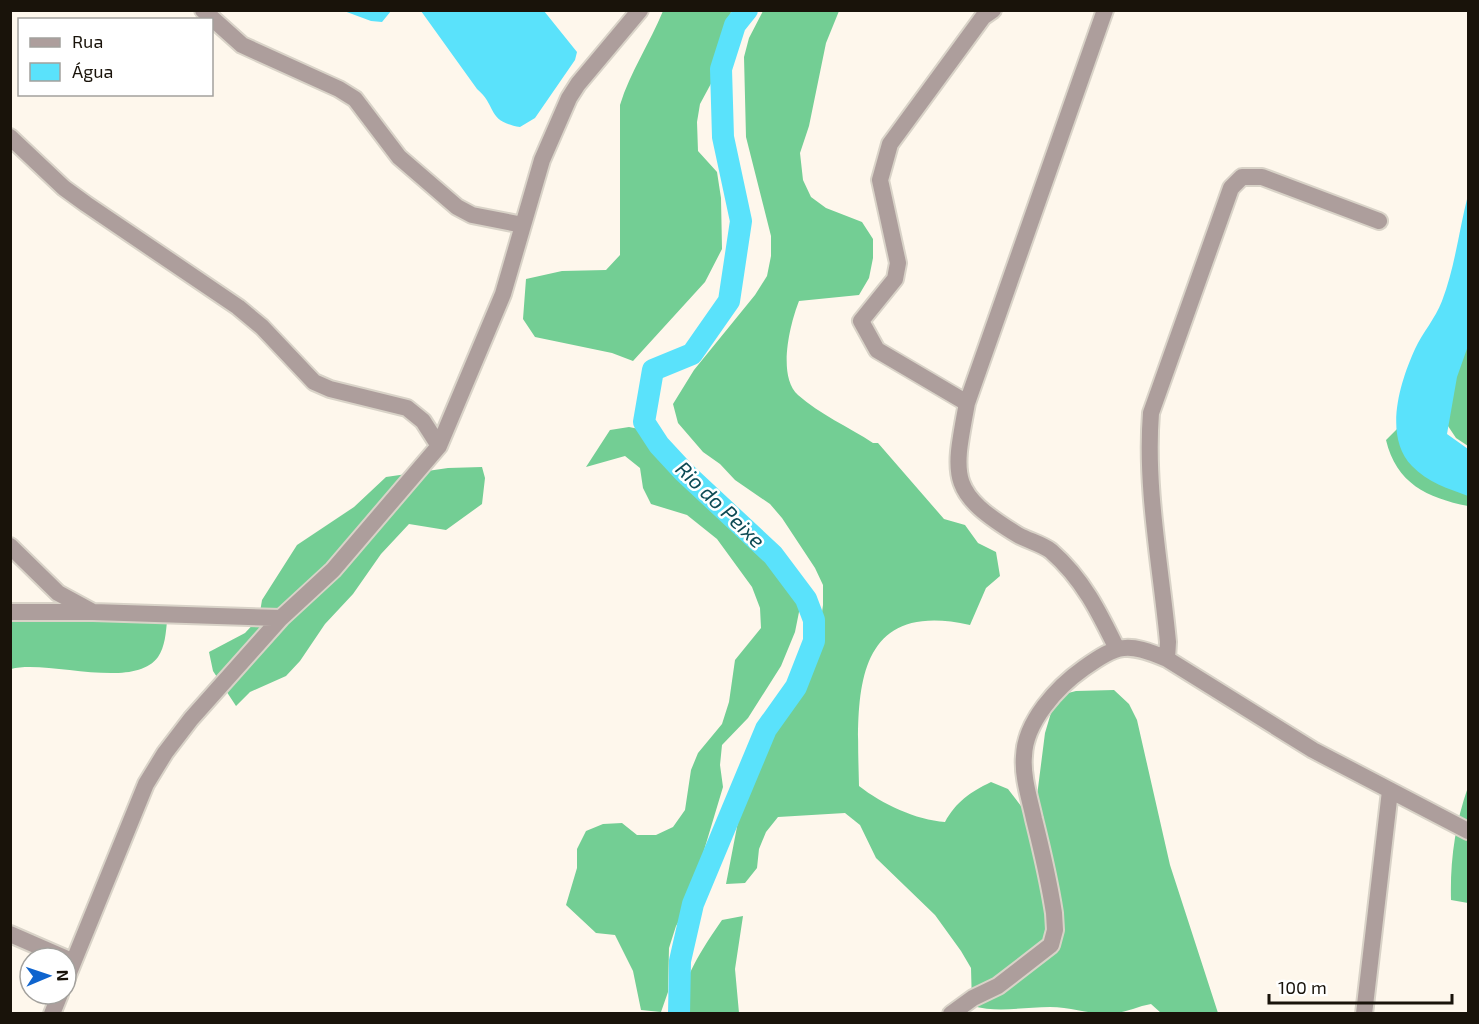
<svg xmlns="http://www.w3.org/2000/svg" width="1479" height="1024" font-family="'Exo 2',sans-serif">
	<rect width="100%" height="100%" fill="#fef7ec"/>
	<path fill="#73ce94" d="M 663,11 L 731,11 L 728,37 L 714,78 L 700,104 L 697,122 L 698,151 L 717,172 L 721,198 L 722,249 L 705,282 L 633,361 L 612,353 L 535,337 L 523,319 L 526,279 L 562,271 L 606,270 L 620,255 L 620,105 C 630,72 650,43 663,11 Z
		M 763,11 L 839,11 L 826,43 L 809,126 L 800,153 L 803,180 L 811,197 L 826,208 L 862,222 L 873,239 L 873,258 L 869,278 L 859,295 L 799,301 C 790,324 777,376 798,395 C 819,414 849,427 873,443 L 878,443 L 944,519 L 965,525 L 978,543 L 996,552 L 1000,576 L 986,588 L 970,625 C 849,598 857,700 859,786 C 882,804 916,820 945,822 C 956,802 970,792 991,782 L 1008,789 L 1021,806 L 1037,796 L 1045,733 L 1056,696 L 1076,691 L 1114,690 L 1129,704 L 1137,720 L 1170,865 L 1218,1013 L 1161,1013 L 1151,1004 C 1139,1006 1127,1012 1115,1013 C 1093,1016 1072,1007 1050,1007 C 1023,1007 999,1013 972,1006 L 971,968 L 961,951 L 935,915 L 876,858 L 860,825 L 845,813 L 778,817 L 766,832 L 759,849 L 757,868 L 745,883 L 726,884 L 741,806 L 754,767 L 815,663 L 823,605 L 823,585 L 815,568 L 782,518 L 770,504 L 735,480 L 720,464 L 703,452 L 678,423 L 673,404 L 694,370 L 755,295 L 767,276 L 771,256 L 771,236 L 746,137 L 744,57 L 749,38 Z
		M 1468,307 L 1468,446 L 1456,438 L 1444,420 Z
		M 1401,425 L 1468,467 L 1468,506 C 1427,498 1396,483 1386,440 Z
		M 629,427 L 649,431 L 721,493 L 791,574 L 799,593 L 799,612 L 795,632 L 781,666 L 748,718 L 722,745 L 720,765 L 723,787 L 687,907 L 676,926 L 669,948 L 668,992 L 661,1012 L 641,1010 L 633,971 L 615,935 L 596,933 L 566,905 L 577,868 L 577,849 L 586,831 L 603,824 L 622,823 L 637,835 L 656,835 L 673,827 L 685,810 L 691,770 L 698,753 L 722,724 L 729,702 L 735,660 L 761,628 L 760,608 L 752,587 L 717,539 L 687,515 L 651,504 L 643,488 L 640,468 L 625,456 L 586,467 L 610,430 Z
		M 482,467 L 485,478 L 482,504 L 446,530 L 409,524 L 381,554 L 353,594 L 325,624 L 300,661 L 286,676 L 250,692 L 236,706 L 213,671 L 209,652 L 245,633 L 259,618 L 262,600 L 297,545 L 354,507 L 386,477 L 448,468 Z
		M 37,617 L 167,621 C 166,632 165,647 158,657 C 133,691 48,659 11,669 L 11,622 Z
		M 1468,787 L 1468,903 L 1451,900 C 1450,861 1455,824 1468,787 Z
		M 743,916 L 735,969 L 739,1013 L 680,1013 C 680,981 704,946 722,920 Z"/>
	<path fill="#5ae2fb" d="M 344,11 L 391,11 L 382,22 L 371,21 Z
		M 421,11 L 544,11 L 577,52 L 575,60 L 535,118 L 520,127 C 486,121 498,107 477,89 Z
		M 1468,195 L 1468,346 L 1457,377 L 1447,434 L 1468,449 L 1468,496 C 1449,489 1427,482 1412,466 C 1383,436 1400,382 1415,349 C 1423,332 1435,319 1442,301 C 1455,267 1459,230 1468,195 Z"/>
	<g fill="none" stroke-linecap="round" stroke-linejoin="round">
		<path stroke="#5ae2fb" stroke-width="22" d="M 679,1014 L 680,961 L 693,904 L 766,729 L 796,687 L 814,641 L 814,620 L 806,599 L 773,555 L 684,472 L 659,445 L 644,422 L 653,370 L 692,354 L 729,301 L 741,221 L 723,137 L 721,69 L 735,25 L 747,10"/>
		<g stroke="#d9d3c8" stroke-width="20">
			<path id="minor" d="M 203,10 L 242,45 L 339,89 L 355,99 L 399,157 L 457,207 L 472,215 L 523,225
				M 1105,10 L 967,403 C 953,478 948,492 1018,535 C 1029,541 1042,544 1051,551 C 1083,579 1099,612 1117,649
				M 10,137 L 64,188 L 86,204 L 238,307 L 262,327 L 314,382 L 330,389 L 407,408 L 423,421 L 439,446
				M 967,403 L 877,350 L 861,321 L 895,279 L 898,263 L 880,180 L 890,144 L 983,17 L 993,10
				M 10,546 L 58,593 L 93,612 L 281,618
				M 10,612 L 93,612
				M 1167,659 L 1168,642 C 1161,567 1145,488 1151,413 L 1231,188 L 1242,177 L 1262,177 L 1379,221
				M 10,934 L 65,958
				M 66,980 L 146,784 L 165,753 L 191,719 L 281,618 L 333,570 L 439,446 L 503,294 L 542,160 L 569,98 L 578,84 L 640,10
				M 52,1014 L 60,994
				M 951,1014 L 973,998 L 998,986 L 1051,945 L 1055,930 L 1054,913 C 1049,881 1042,851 1034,819 C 1030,800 1022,776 1024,756 C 1025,722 1057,687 1084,668 C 1118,644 1127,642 1167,659 L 1313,750 L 1468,831
				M 1364,1014 L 1390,791"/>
		</g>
		<use href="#minor" stroke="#ad9e9c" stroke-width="16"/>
	</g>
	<g text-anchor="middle" stroke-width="5" stroke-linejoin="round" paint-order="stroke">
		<g font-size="21" font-style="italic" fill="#0d4a54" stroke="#fff">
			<text transform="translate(720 505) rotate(44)" y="7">Rio do Peixe</text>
		</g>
	</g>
	<rect width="1479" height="1024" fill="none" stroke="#19130a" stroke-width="24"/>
	<rect x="18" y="18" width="195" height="78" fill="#ffffff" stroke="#a3a19d" stroke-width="1.5"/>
	<rect x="30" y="38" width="30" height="9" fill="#ad9e9c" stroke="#a3a19d" stroke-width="1.5"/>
	<text x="72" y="48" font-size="18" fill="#19130a">Rua</text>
	<rect x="30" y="63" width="30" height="18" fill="#5ae2fb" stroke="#a3a19d" stroke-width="1.5"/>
	<text x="72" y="78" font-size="18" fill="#19130a">Água</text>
	<g transform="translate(48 976) rotate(88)"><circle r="28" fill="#ffffff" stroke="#a3a19d" stroke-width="1.5"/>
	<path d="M0-4.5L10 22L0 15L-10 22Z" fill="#0e64ce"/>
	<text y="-9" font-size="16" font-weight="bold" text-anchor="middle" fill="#19130a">N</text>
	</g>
	<path d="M1269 994v9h183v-9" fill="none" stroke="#19130a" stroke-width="3"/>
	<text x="1278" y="994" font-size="18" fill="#19130a" stroke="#ffffff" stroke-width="4.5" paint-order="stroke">100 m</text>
</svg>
